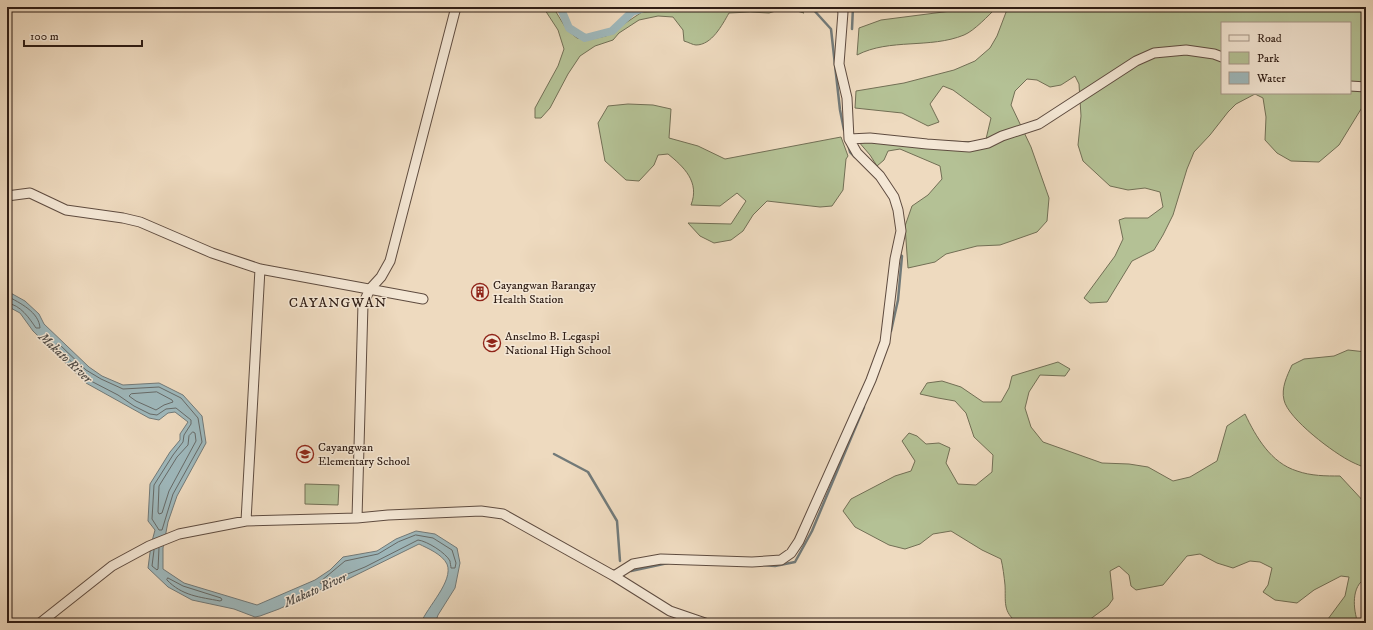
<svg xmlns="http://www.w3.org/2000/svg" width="1373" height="630" font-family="'IM FELL DW Pica',serif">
	<rect width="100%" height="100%" fill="#eedabf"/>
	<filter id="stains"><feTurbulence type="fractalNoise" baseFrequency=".005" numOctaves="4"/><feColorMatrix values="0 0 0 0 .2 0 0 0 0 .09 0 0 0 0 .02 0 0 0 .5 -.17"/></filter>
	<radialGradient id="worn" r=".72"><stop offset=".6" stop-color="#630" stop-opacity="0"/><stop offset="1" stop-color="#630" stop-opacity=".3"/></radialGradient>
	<path fill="#b4c195" stroke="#726f55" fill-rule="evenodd" d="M 543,7 L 553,7 L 567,30 L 577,38 L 587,40 L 606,36 L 642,12 L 676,11 L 690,7 L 792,7 L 804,13 L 786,8 L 769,13 L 750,12 L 729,13 C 722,25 712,45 696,45 C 693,45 688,42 684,41 L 683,30 L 673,17 L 658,16 L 639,20 L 619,33 L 613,40 L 595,46 L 580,56 L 568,74 L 550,108 L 541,118 L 535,118 L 535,108 L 558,66 L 564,49 L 558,30 Z
		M 965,7 L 997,7 C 989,15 974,31 964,35 C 930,49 890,38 857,55 L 859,28 L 881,20 L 951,11 Z
		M 1008,7 L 1366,7 L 1366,101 L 1339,145 L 1319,162 L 1291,161 L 1277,153 L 1265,140 L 1266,117 L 1263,98 L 1255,94 L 1236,104 L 1228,112 L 1210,135 L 1194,152 L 1187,169 L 1173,215 L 1163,235 L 1154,250 L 1132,261 L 1107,302 L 1090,303 L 1084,298 L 1115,256 L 1123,239 L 1119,220 L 1125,218 L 1148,218 L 1163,207 L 1160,192 L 1145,188 L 1128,190 L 1110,186 L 1083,161 L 1078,145 L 1081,116 L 1079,84 L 1075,76 L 1061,85 L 1050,87 L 1037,80 L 1027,79 L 1015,91 L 1011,105 L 1031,147 L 1049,198 L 1047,221 L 1037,232 L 1000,245 L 977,246 L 946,254 L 935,262 L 908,268 L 905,226 L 912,206 L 928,195 L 942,179 L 940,166 L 900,149 L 888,151 L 884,160 L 877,166 L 870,155 L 858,141 L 919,140 L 976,142 L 986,139 L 991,118 L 953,90 L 943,86 L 930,104 L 939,122 L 928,126 L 902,113 L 855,108 L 856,91 L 904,83 L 954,70 L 975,61 L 990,48 L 997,36 ZM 1222,23 L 1350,23 L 1350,93 L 1222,93 Z
		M 628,104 L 653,105 L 671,109 L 669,138 L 698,146 L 725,159 L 841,137 L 848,156 L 846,159 L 843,190 L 832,206 L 820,207 L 767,201 L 753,215 L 743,231 L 731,240 L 714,243 L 700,236 L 688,223 L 731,224 L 746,201 L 737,193 L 720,206 L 691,205 C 700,182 684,167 668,154 L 658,155 L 654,165 L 639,181 L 626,180 L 605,161 L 598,123 L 608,106 Z
		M 1348,350 L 1366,352 L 1366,468 C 1361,466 1356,464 1352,462 C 1335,454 1288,419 1284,400 C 1281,388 1287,376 1292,365 L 1304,359 L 1334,356 Z
		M 1058,362 L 1070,369 L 1065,376 L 1040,375 L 1029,392 L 1025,408 L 1031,427 L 1043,442 L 1102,463 L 1129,464 L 1148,467 L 1173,481 L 1190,477 L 1217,461 L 1227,426 L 1245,414 C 1256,437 1271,463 1297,471 C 1311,476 1326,476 1340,476 L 1366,504 L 1366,578 C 1351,586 1353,609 1358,623 L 1325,623 L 1345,596 L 1349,577 L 1341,576 L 1314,590 L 1297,603 L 1275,600 L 1263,592 L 1268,585 L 1272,568 L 1260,562 L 1250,561 L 1233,568 L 1217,563 L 1200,554 L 1187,556 L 1163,585 L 1136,590 L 1131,586 L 1129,575 L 1119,566 L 1110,571 L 1113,599 L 1108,606 L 1085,623 L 1018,623 C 1002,612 1006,601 1005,585 C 1004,576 1003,567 1001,559 L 982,550 L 951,531 L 933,534 L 920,544 L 905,549 L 889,545 L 855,527 L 843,511 L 851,499 L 895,476 L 911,471 L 915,461 L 902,441 L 909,433 L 917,436 L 926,444 L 939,443 L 950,448 L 946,463 L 958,484 L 976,485 L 992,472 L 993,455 L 974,437 L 966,413 L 955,401 L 938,398 L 920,394 L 927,383 L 942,381 L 961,387 L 983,402 L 1001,402 L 1009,388 L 1012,376 Z
		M 305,484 L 339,485 L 338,505 L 305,504 Z"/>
	<path fill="#9eb8bc" stroke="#727a79" d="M 7,291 L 25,301 L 39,314 L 44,324 L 89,367 L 102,376 L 123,385 L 159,383 L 183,395 L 202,416 L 206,443 L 177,496 L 168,522 L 163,548 L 163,569 L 184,583 L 257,605 L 315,580 L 330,570 L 343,557 L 377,551 L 396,539 L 416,531 L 435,534 L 457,548 L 460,563 L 455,588 L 438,615 L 435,623 L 421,623 C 427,607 454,581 447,564 C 442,554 427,548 419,544 L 346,580 L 337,582 L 279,609 L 260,616 L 255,617 L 234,609 L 192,600 L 168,587 L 148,568 L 151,545 L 155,530 L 148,521 L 150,484 L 170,452 L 180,440 L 180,434 L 188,422 L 175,412 L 168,413 L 159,420 L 149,418 L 86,383 L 33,331 L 20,313 L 7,306 Z"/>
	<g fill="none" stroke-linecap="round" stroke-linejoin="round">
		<path stroke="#666a68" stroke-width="1" d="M 7,296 C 20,303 39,312 40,328 L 36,328 C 29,318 21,305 7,303
			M 57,344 L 60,345 L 86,370 L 101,379 L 123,389 L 159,387 L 181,398 L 198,418 L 202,442 L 173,494 L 162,530 L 159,530 L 152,519 L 154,485 L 173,455 L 183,442 L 184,435 L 191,424 L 191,420 L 176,408 L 166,409 L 157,415 L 150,414 L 134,406 L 118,395 L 89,380 L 57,347 Z
			M 157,392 L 172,400 L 173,402 L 164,405 L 156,410 L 136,401 L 129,396 L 131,394 Z
			M 193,432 L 195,433 L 196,441 L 169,491 L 162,513 L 159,514 L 158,512 L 159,486 L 177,457 L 188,445 L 189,436 Z
			M 416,535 L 433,538 L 452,550 L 456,563 L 455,568 L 451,568 C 451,567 450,562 450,561 C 446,553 427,541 418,540 L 365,567 L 323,584 L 320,583 L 321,581 L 345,561 L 378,554 L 398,542 Z
			M 154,550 L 152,566 L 157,570 L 158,569 L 159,548
			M 168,578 L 183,586 L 221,598 L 222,600 L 220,601 C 200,597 182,596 167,580 Z"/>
		<path stroke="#727a79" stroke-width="2.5" d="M 811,7 L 831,29 L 840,110 L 844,130
			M 852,29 L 853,7
			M 848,144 L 850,152 L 855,157
			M 891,331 L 898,300 L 902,256 L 899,254
			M 554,454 L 588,472 L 617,521 L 620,561
			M 763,565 L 775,566 L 795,562 L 812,531 L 864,407
			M 631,571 L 668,563"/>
		<path stroke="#9eb8bc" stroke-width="8" d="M 558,7 L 561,9 L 569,28 L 585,38 L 612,31 L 632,12 L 647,7
			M 669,7 L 673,8 L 675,7"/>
		<g stroke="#5f4c40" stroke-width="11">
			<path id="minor" d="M 1350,86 L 1366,87
				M 849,139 L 870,138 L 927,144 L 969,147 L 988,143 L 1002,136 L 1039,124 L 1136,61 L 1154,53 L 1186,50 L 1214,54 L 1222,57
				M 7,196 L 30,193 L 66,210 L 123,218 L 140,222 L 212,253 L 260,269 L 423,299
				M 357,518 L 363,304 L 370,289 L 381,277 L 390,261 L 456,7
				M 246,521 L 260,269
				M 614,576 L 633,564 L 661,559 L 752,562 L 781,560 L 791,553 L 799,541 L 871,380 L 885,342 L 895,259 L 901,231 L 898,210 L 894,197 L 880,176 L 857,153 L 849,139 L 847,98 L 839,64 L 843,12 L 841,7
				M 40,623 L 112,566 L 149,546 L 179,534 L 246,521 L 357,518 L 388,515 L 481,511 L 503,514 L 614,576 L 670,611 L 705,623"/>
		</g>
		<use href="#minor" stroke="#f4e7d5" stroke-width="9"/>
	</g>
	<defs>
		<g id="building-ring" transform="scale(0.9)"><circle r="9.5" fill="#f4e7d5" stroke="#8f2418" stroke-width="1.5"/><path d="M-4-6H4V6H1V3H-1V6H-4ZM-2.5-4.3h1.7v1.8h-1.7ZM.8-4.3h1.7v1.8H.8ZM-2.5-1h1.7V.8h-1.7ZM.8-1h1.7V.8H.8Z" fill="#8f2418"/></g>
		<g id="school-ring" transform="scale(0.9)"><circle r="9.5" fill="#f4e7d5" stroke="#8f2418" stroke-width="1.5"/><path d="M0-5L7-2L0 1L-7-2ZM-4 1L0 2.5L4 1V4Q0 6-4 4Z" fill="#8f2418"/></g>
	</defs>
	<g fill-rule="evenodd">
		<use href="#building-ring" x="480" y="292"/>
		<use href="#school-ring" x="492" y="343"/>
		<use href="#school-ring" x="305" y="454"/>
	</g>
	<g text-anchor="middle" stroke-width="3" stroke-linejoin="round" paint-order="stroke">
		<g font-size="12" fill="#2f1d15" stroke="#f4e7d5" text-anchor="start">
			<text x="493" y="289">Cayangwan Barangay<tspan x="493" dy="14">Health Station</tspan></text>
			<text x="505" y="340">Anselmo B. Legaspi<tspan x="505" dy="14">National High School</tspan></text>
			<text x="318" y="451">Cayangwan<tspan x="318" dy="14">Elementary School</tspan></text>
		</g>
		<g font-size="13" font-style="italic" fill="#504c47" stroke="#f4e7d5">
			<text transform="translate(66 357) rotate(43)" y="5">Makato River</text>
			<text transform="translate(315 589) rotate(-24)" y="5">Makato River</text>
		</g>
		<g font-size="14" letter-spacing="1" fill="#2f1d15" stroke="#f4e7d5">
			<text x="338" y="307">CAYANGWAN</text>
		</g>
	</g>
	<rect width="1373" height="630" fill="none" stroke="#eedabf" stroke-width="24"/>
	<rect x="8" y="8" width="1357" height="614" fill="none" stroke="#2f1d15" stroke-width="2"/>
	<rect x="12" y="12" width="1349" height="606" fill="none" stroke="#2f1d15"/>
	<rect x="1221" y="22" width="130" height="72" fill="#f4e7d5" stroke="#a59688"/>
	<rect x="1229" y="35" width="20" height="6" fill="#f4e7d5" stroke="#a59688"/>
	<text x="1257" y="42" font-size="12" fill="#2f1d15">Road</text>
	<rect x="1229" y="52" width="20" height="12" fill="#b4c195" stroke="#a59688"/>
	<text x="1257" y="62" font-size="12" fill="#2f1d15">Park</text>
	<rect x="1229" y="72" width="20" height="12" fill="#9eb8bc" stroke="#a59688"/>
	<text x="1257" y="82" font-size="12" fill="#2f1d15">Water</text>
	<path d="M24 40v6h118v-6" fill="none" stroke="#2f1d15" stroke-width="2"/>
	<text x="30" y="40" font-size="12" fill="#2f1d15" stroke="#f4e7d5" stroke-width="3" paint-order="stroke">100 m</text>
	<rect width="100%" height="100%" filter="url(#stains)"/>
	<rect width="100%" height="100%" fill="url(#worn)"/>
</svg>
